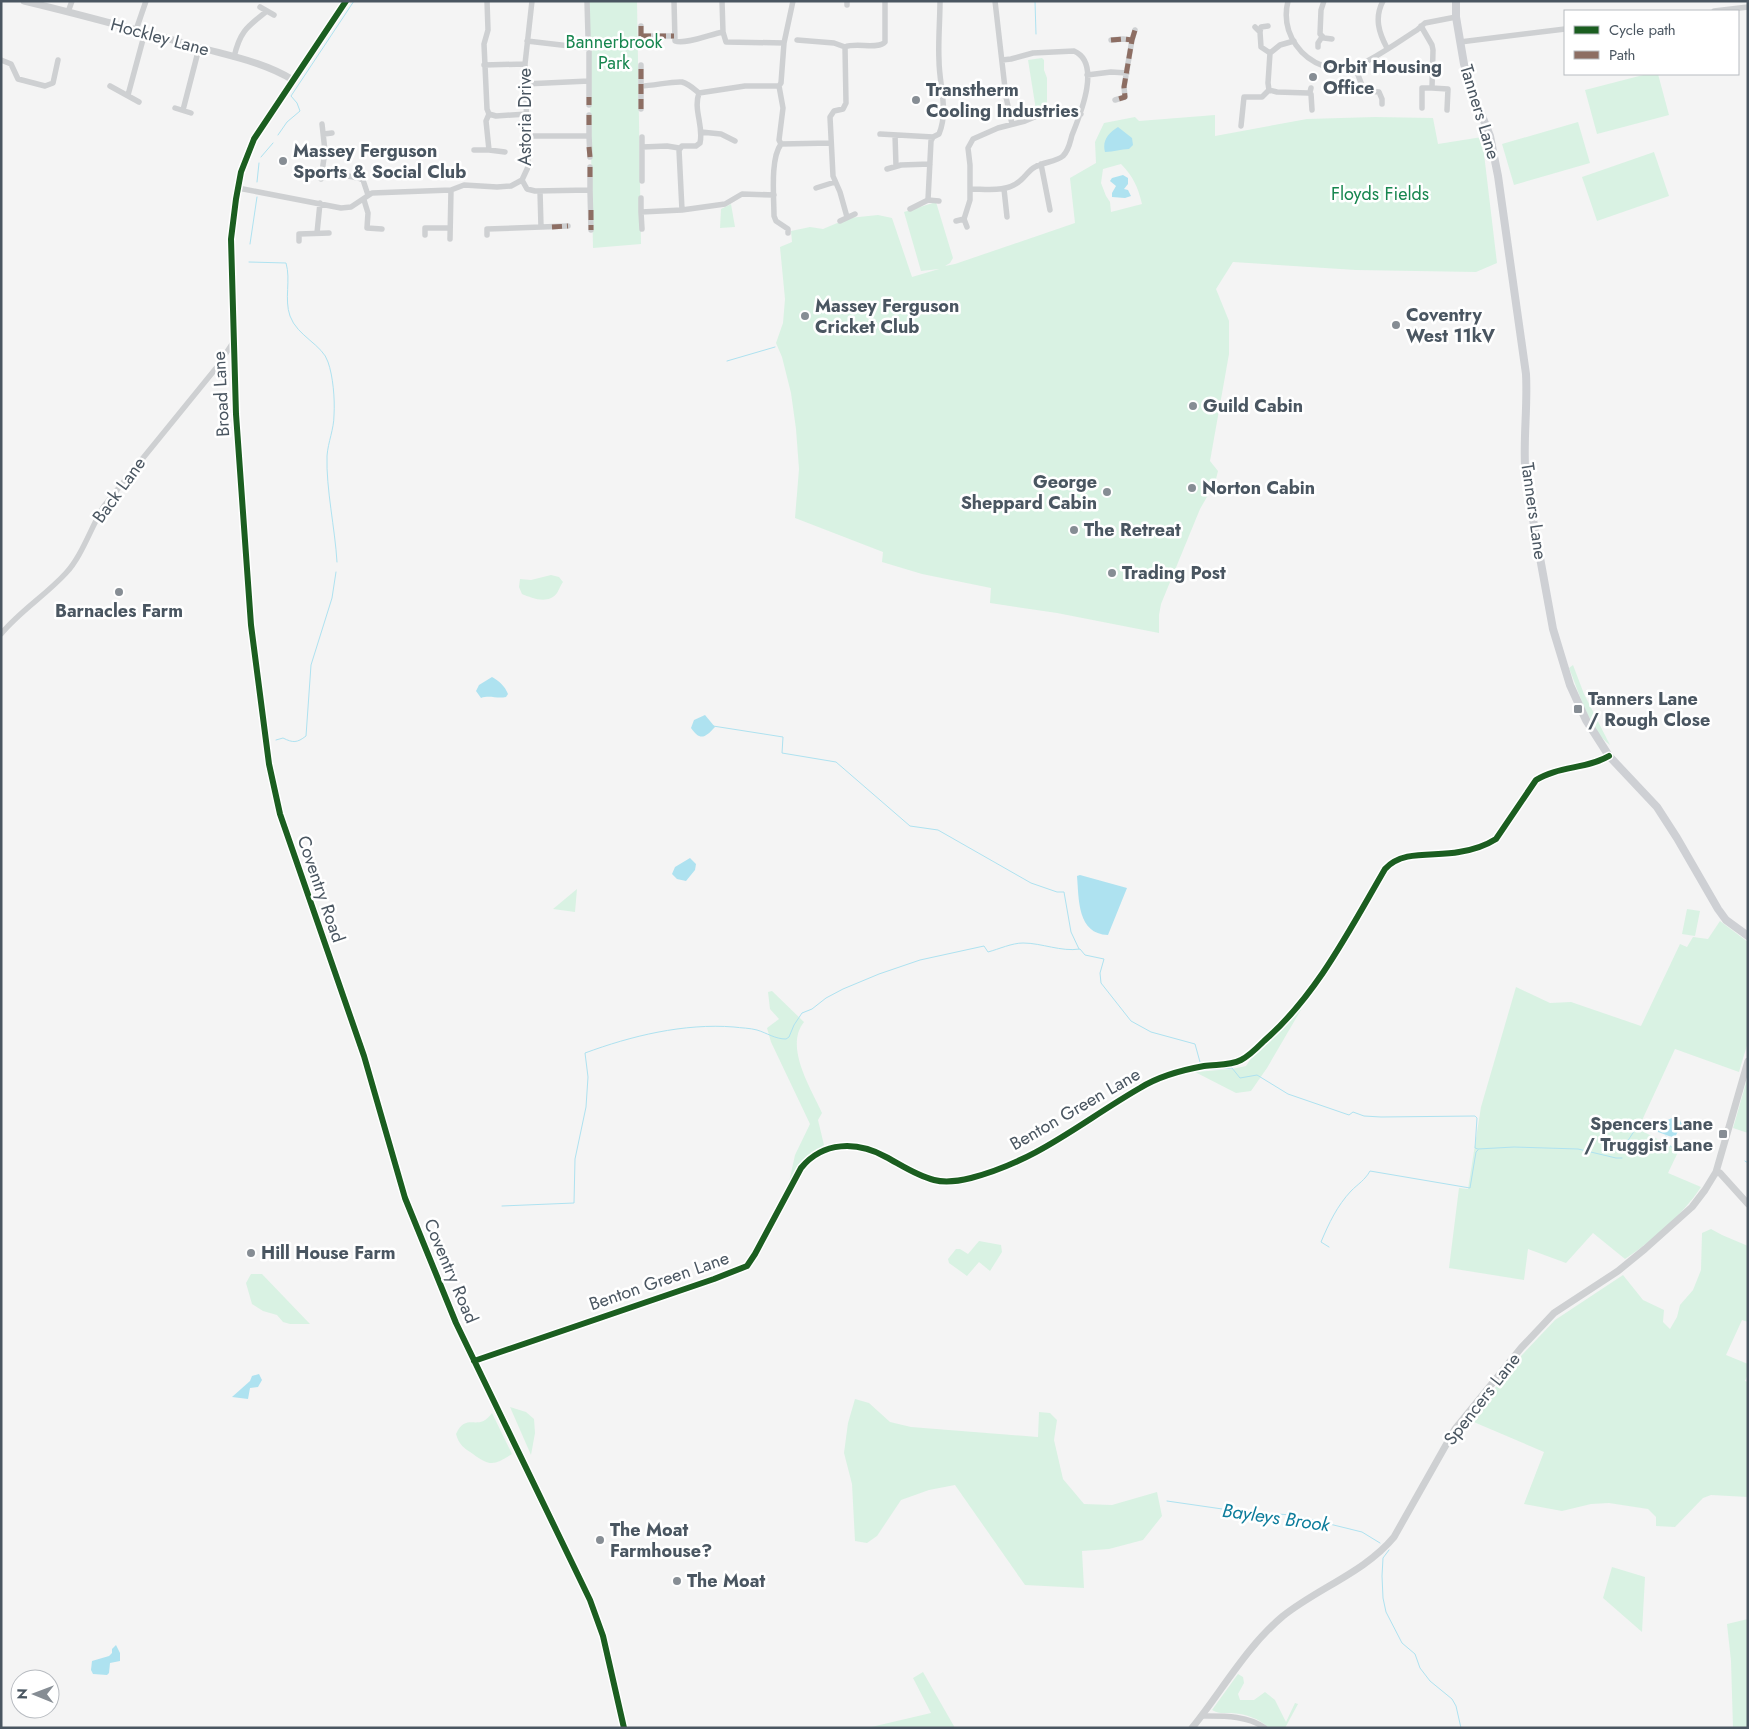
<svg xmlns="http://www.w3.org/2000/svg" width="1749" height="1729" font-family="Jost,sans-serif">
	<rect width="100%" height="100%" fill="#f4f4f4"/>
	<path fill="#d9f2e3" fill-rule="evenodd" d="M 588,1 L 637,1 L 641,244 L 593,248 Z
		M 1042,58 L 1044,60 L 1044,70 L 1047,78 L 1047,108 L 1036,110 L 1028,60 Z
		M 1647,74 L 1658,74 L 1669,115 L 1597,134 L 1585,90 Z
		M 1215,115 L 1215,136 L 1307,119 L 1375,117 L 1433,118 L 1438,144 L 1482,137 L 1497,263 L 1476,272 L 1356,270 L 1233,262 L 1216,289 L 1229,321 L 1229,354 L 1210,461 L 1218,471 L 1215,483 L 1200,509 L 1161,604 L 1159,615 L 1159,633 L 1057,613 L 990,603 L 991,588 L 922,574 L 882,562 L 883,552 L 795,518 L 799,469 L 796,429 L 791,393 L 782,357 L 776,343 L 783,323 L 785,299 L 780,247 L 792,242 L 791,231 L 810,227 L 823,229 L 849,218 L 878,215 L 892,218 L 912,277 L 939,269 L 921,271 L 904,212 L 936,202 L 953,258 L 950,263 L 945,266 L 955,264 L 1075,223 L 1070,178 L 1096,163 L 1095,142 L 1104,123 L 1135,117 L 1139,121 ZM 1121,164 C 1133,176 1138,187 1142,204 L 1111,212 L 1110,202 L 1106,196 L 1101,183 L 1103,169 Z
		M 1578,122 L 1590,163 L 1514,185 L 1502,144 Z
		M 1654,152 L 1669,196 L 1597,221 L 1582,177 Z
		M 731,204 L 735,227 L 720,228 L 721,209 Z
		M 551,575 L 559,577 L 563,582 C 560,586 559,590 557,593 C 548,605 532,598 522,594 L 519,587 L 520,579 L 531,580 Z
		M 1573,665 L 1584,694 L 1610,745 C 1590,731 1578,690 1569,668 Z
		M 577,889 L 575,912 L 553,909 Z
		M 1687,909 L 1700,911 L 1695,936 L 1682,934 Z
		M 1720,921 L 1748,942 L 1748,1042 L 1739,1072 L 1675,1049 L 1638,1129 L 1679,1150 L 1668,1173 L 1701,1187 C 1682,1216 1653,1240 1625,1259 L 1593,1233 L 1566,1263 L 1528,1249 L 1524,1280 L 1449,1268 L 1459,1188 L 1468,1189 L 1481,1107 L 1516,987 L 1550,1003 L 1571,1002 L 1641,1026 L 1680,944 L 1687,947 L 1693,937 L 1708,939 Z
		M 772,991 L 804,1022 C 784,1047 811,1088 822,1113 L 818,1120 L 824,1145 L 804,1159 L 788,1187 L 795,1155 L 810,1124 L 771,1042 L 767,1028 L 779,1019 L 770,1009 L 768,992 Z
		M 1302,1008 L 1267,1068 L 1251,1091 L 1236,1093 L 1195,1072 L 1232,1069 L 1246,1066 L 1252,1057 Z
		M 1748,1076 L 1748,1133 L 1733,1128 Z
		M 1711,1229 L 1722,1235 L 1748,1246 L 1748,1322 L 1742,1320 L 1726,1355 L 1748,1364 L 1748,1374 L 1745,1381 L 1748,1382 L 1748,1497 L 1711,1495 L 1703,1498 L 1675,1527 L 1656,1526 L 1656,1517 L 1648,1509 L 1609,1503 L 1591,1504 L 1562,1511 L 1524,1504 L 1544,1452 L 1469,1420 L 1521,1356 L 1555,1320 L 1623,1275 L 1643,1300 L 1664,1310 L 1663,1322 L 1670,1329 L 1677,1317 L 1680,1305 L 1693,1290 L 1701,1270 L 1702,1233 Z
		M 979,1241 L 1001,1245 L 1002,1252 L 990,1271 L 979,1262 L 967,1276 L 949,1263 L 948,1259 L 956,1249 L 960,1249 L 968,1254 Z
		M 251,1274 L 262,1274 L 310,1324 L 290,1324 L 283,1322 L 277,1315 L 263,1311 L 252,1304 L 246,1283 Z
		M 855,1399 L 869,1403 L 890,1422 L 911,1427 L 1038,1437 L 1039,1412 L 1050,1413 L 1057,1420 L 1054,1440 L 1063,1479 L 1084,1504 L 1112,1505 L 1157,1492 L 1162,1516 L 1143,1540 L 1109,1549 L 1082,1551 L 1084,1588 L 1025,1585 L 955,1485 L 929,1490 L 901,1500 L 877,1536 L 867,1543 L 855,1541 L 852,1484 L 844,1453 L 848,1423 Z
		M 510,1407 L 526,1412 L 534,1419 L 535,1433 L 531,1455 Z
		M 492,1413 L 512,1454 C 495,1465 490,1467 473,1454 C 464,1448 459,1445 456,1434 C 467,1411 478,1433 492,1413 Z
		M 1612,1567 L 1645,1577 L 1642,1632 L 1603,1598 Z
		M 1748,1619 L 1748,1728 L 1733,1728 L 1731,1661 L 1727,1624 Z
		M 923,1672 L 955,1728 L 867,1728 L 931,1713 L 913,1678 Z
		M 1238,1674 L 1243,1677 L 1244,1683 L 1238,1694 L 1240,1700 L 1254,1700 L 1265,1692 L 1275,1700 L 1286,1722 L 1295,1703 L 1298,1704 L 1285,1728 L 1269,1728 C 1258,1718 1246,1714 1231,1713 C 1224,1713 1218,1714 1212,1710 Z"/>
	<path fill="#aee2f0" d="M 1118,127 L 1132,138 L 1133,145 L 1129,149 C 1121,149 1114,152 1105,152 C 1102,141 1108,133 1118,127 Z
		M 1123,175 L 1128,178 L 1128,184 L 1124,189 L 1128,190 L 1131,196 L 1125,198 L 1112,197 L 1112,193 L 1116,186 L 1110,181 L 1112,178 Z
		M 492,677 C 499,681 505,686 508,694 L 506,697 C 497,699 490,695 481,698 L 476,691 L 479,685 Z
		M 705,715 L 715,727 C 705,738 700,741 691,728 L 694,720 Z
		M 690,858 L 696,864 L 695,870 L 686,881 L 677,879 L 672,874 L 675,867 Z
		M 1080,875 L 1127,888 L 1108,935 C 1077,934 1079,899 1077,876 Z
		M 1672,1118 L 1679,1119 L 1682,1124 L 1675,1137 C 1666,1137 1661,1131 1652,1131 L 1647,1127 C 1654,1120 1662,1124 1672,1118 Z
		M 259,1374 L 262,1380 L 258,1387 L 250,1388 L 248,1399 L 232,1397 L 250,1381 L 252,1376 Z
		M 116,1645 L 120,1653 L 120,1661 L 110,1663 L 109,1673 L 107,1675 L 93,1674 L 91,1670 L 92,1661 L 109,1656 L 112,1653 L 112,1649 Z"/>
	<g fill="none" stroke-linecap="round" stroke-linejoin="round">
		<path stroke="#aee2f0" stroke-width="1" d="M 1035,1 L 1036,34
			M 278,135 L 287,122 L 300,111 L 297,103 L 291,96 L 354,1
			M 261,157 L 273,143
			M 257,182 L 259,163
			M 250,244 L 257,197
			M 249,262 L 286,263 C 291,280 284,299 290,316 C 297,336 323,345 328,362 C 333,376 335,399 334,415 C 334,429 328,442 327,456 C 326,489 335,528 337,562
			M 727,361 L 775,347
			M 713,726 L 783,737 L 782,753 L 836,762 L 910,826 L 938,830 L 1031,883 L 1057,892 L 1064,892 L 1071,932 L 1079,949
			M 276,740 L 283,738 C 293,743 297,743 306,736 L 311,665 L 332,598 L 336,572
			M 1200,1070 L 1232,1068 L 1240,1078 L 1257,1075 L 1288,1094 L 1349,1115 L 1353,1112 L 1364,1116 L 1381,1117 L 1475,1116 L 1477,1118 L 1475,1148 L 1478,1149 L 1514,1147 L 1578,1149 L 1616,1158 L 1622,1158
			M 1666,1136 L 1670,1146 L 1676,1150
			M 1624,1152 C 1624,1145 1631,1136 1635,1130 L 1647,1127
			M 1745,1161 L 1748,1163
			M 502,1206 L 574,1203 L 575,1159 L 586,1107 L 588,1077 L 585,1053 C 631,1036 684,1023 734,1027 C 741,1028 750,1028 757,1030 C 767,1033 775,1039 786,1039 L 789,1037 L 794,1025 L 802,1013 L 812,1009 L 826,998 L 843,989 L 879,974 L 920,960 L 984,946 L 988,952 C 999,949 1012,943 1023,943 C 1042,943 1061,952 1080,949 L 1085,955 L 1104,959 L 1100,973 L 1101,983 L 1131,1021 L 1151,1032 L 1195,1044 L 1200,1062
			M 1329,1247 L 1321,1242 C 1329,1223 1337,1206 1351,1191 C 1358,1184 1365,1180 1370,1171 L 1470,1188 L 1476,1152 L 1478,1150
			M 1167,1501 L 1243,1512 L 1293,1515 L 1362,1532 L 1380,1543
			M 1389,1550 L 1383,1558 L 1382,1576 L 1383,1598 L 1386,1612 L 1402,1643 L 1415,1654 L 1420,1668 L 1430,1681 L 1452,1699 L 1456,1706 L 1461,1728"/>
		<path stroke="#ced0d2" stroke-width="5.5" d="M 487,1 L 488,30 L 484,44 L 487,109 L 489,114 L 496,116 L 527,114
			M 587,1 L 588,36
			M 674,1 L 675,41 C 685,45 711,34 723,32
			M 722,1 L 723,32 L 726,42 L 784,43
			M 847,1 L 847,5
			M 995,1 L 1006,97 L 1012,124
			M 1288,1 C 1284,17 1287,32 1296,45 C 1309,64 1336,75 1357,66 C 1378,57 1398,42 1417,30 L 1425,23 L 1456,17
			M 1324,1 L 1321,10 L 1320,34 L 1324,38 L 1332,39
			M 1383,1 C 1374,18 1379,33 1387,48
			M 260,7 L 274,15
			M 1714,11 L 1748,7
			M 68,12 L 72,1
			M 641,26 L 641,44
			M 1421,26 L 1432,45 L 1433,50 L 1432,88 L 1448,89 L 1447,110
			M 1255,27 L 1260,32 L 1261,47 L 1270,53
			M 136,30 L 146,1
			M 1260,32 L 1261,27 L 1268,26
			M 641,36 L 674,36
			M 797,40 L 834,43 L 845,47
			M 1111,40 L 1123,39 L 1132,40 L 1124,87 L 1125,97 L 1115,100
			M 1132,40 L 1135,30
			M 1460,42 L 1565,29
			M 1318,47 L 1318,43 L 1322,37
			M 234,57 C 240,31 247,27 267,11
			M 1,60 L 11,64 L 18,79 L 45,86 L 53,83 L 58,60
			M 484,65 L 525,64
			M 1355,67 L 1363,88 L 1369,91 L 1379,92 L 1382,99 L 1382,104
			M 1087,75 L 1111,72 L 1127,73
			M 589,81 L 589,105
			M 525,84 L 589,81 L 589,50 L 587,48 L 527,41
			M 110,86 L 139,102
			M 641,86 C 653,86 672,81 682,82 C 689,84 694,89 699,93
			M 779,86 L 783,108 L 779,140 L 781,144 L 831,143
			M 1269,90 L 1277,92 L 1308,93 L 1310,92 L 1311,88
			M 1308,93 L 1311,94 L 1312,110
			M 128,95 L 145,32
			M 175,108 L 191,113
			M 1422,108 L 1422,88 L 1432,88
			M 641,109 L 641,65
			M 183,110 L 199,48
			M 1241,126 L 1244,97 L 1262,97 L 1269,90 L 1268,83 L 1270,53 L 1280,45 L 1294,41
			M 701,132 L 721,134 L 735,141
			M 324,134 L 332,133
			M 880,134 L 933,137
			M 895,135 L 896,166
			M 528,136 L 589,136 L 589,115
			M 589,136 L 590,157
			M 642,137 L 642,147 L 667,146 L 679,148
			M 781,144 C 770,159 774,197 774,216 L 776,221 L 788,229 L 788,233
			M 474,150 L 489,150 L 505,152
			M 489,150 L 486,121 L 489,114
			M 1041,164 L 1050,210
			M 590,167 L 590,190
			M 887,169 L 901,165 L 930,164
			M 323,171 L 358,178 L 363,180 L 368,195
			M 321,179 L 325,151 L 322,124
			M 522,180 L 527,189 L 535,191 L 590,190 L 591,230
			M 642,181 L 642,147
			M 238,188 L 341,208 L 351,207 L 372,193 L 451,190 L 464,185 L 497,187 L 511,186 L 522,180 L 528,167 L 525,64 L 532,1
			M 816,188 L 835,182
			M 970,189 C 987,189 1007,193 1021,180 C 1026,176 1029,170 1035,167 C 1043,162 1056,162 1063,156 C 1069,150 1070,142 1072,135 C 1080,115 1102,63 1074,51 L 1033,53 L 1011,59 L 1002,60
			M 1004,189 L 1007,217
			M 774,195 L 742,194 L 725,204 L 682,210 L 679,150 L 682,146 L 696,146 L 700,143 C 704,126 693,110 699,93 L 745,86 L 779,86 L 781,83 L 784,43 L 793,1
			M 364,200 L 368,213 L 367,228 L 382,229
			M 939,201 L 928,200 L 931,141 L 933,137 L 939,134 C 949,110 939,85 939,60 C 938,41 940,21 940,1
			M 910,209 L 928,200
			M 641,212 L 641,198
			M 847,217 L 840,192 L 833,176 L 830,117 L 834,111 L 843,109 L 846,103 L 845,47 C 856,42 878,50 885,42 L 885,1
			M 964,219 L 970,200 L 970,165 L 968,148 L 973,139 L 998,128 L 1025,121 L 1049,111 L 1081,114
			M 840,221 L 855,214
			M 956,221 L 964,219 L 967,227
			M 541,227 L 568,226
			M 642,229 L 641,212 L 682,210
			M 317,233 L 320,203
			M 425,235 L 425,228 L 450,228
			M 487,235 L 487,229 L 541,227 L 540,191
			M 450,239 L 451,190
			M 299,241 L 299,234 L 329,233
			M 1,634 C 20,611 46,595 66,573 C 82,556 91,527 104,506 L 217,367 L 234,341
			M 474,1361 L 714,1279 L 747,1266 L 755,1254 L 801,1168 C 823,1141 857,1141 886,1157 C 901,1165 917,1176 934,1180 C 946,1183 959,1181 971,1178 C 1039,1160 1081,1122 1140,1088 C 1159,1076 1182,1070 1204,1066 C 1216,1064 1229,1066 1241,1060 C 1249,1056 1257,1048 1264,1041 C 1317,995 1350,929 1385,869 C 1403,849 1435,857 1459,852 C 1472,850 1485,846 1496,839 L 1536,780 C 1558,766 1587,769 1609,756
			M 1201,1716 C 1223,1716 1247,1715 1265,1728"/>
		<path stroke="#ced0d2" stroke-width="7" d="M 24,1 C 83,15 141,31 198,47 C 230,56 264,62 293,80
			M 346,1 L 254,139 L 241,172 L 236,199 L 231,239 L 236,414 L 251,625 L 269,764 L 280,814 L 364,1056 L 405,1198 L 456,1323 L 590,1600 L 603,1636 L 624,1728
			M 1716,1172 L 1720,1173 L 1748,1204
			M 1192,1728 C 1222,1691 1246,1647 1283,1616 C 1318,1588 1365,1572 1394,1537 L 1455,1429 L 1521,1348 L 1554,1313 L 1618,1271 L 1645,1249 L 1692,1207 L 1705,1190 L 1716,1172 L 1748,1061"/>
		<path stroke="#ced0d4" stroke-width="8" d="M 1456,1 L 1456,17 L 1464,64 L 1475,98 L 1490,136 L 1498,176 L 1526,374 C 1528,410 1522,446 1526,481 L 1553,629 L 1570,685 L 1586,720 L 1609,756 L 1657,807 L 1677,838 L 1718,909 L 1726,920 L 1748,936"/>
		<path stroke="#8d6e63" stroke-width="5" stroke-dasharray="10 5" stroke-linecap="butt" d="M 641,26 L 641,44
			M 641,36 L 674,36
			M 1111,40 L 1123,39 L 1132,40 L 1124,87 L 1125,97 L 1115,100
			M 1132,40 L 1135,30
			M 589,105 L 589,97
			M 641,109 L 641,65
			M 589,115 L 589,126
			M 589,147 L 590,157
			M 590,167 L 590,182
			M 591,210 L 591,230
			M 552,227 L 568,226"/>
		<g stroke="#fff" stroke-width="9">
			<path id="cycleway" d="M 346,1 L 254,139 L 241,172 L 236,199 L 231,239 L 236,414 L 251,625 L 269,764 L 280,814 L 364,1056 L 405,1198 L 456,1323 L 590,1600 L 603,1636 L 624,1728
				M 474,1361 L 714,1279 L 747,1266 L 755,1254 L 801,1168 C 823,1141 857,1141 886,1157 C 901,1165 917,1176 934,1180 C 946,1183 959,1181 971,1178 C 1039,1160 1081,1122 1140,1088 C 1159,1076 1182,1070 1204,1066 C 1216,1064 1229,1066 1241,1060 C 1249,1056 1257,1048 1264,1041 C 1317,995 1350,929 1385,869 C 1403,849 1435,857 1459,852 C 1472,850 1485,846 1496,839 L 1536,780 C 1558,766 1587,769 1609,756"/>
		</g>
		<use href="#cycleway" stroke="#1b5e20" stroke-width="6"/>
	</g>
	<g fill="#868d94" stroke="#fff" stroke-width="2">
		<circle cx="1313" cy="77" r="5"/>
		<circle cx="916" cy="100" r="5"/>
		<circle cx="283" cy="161" r="5"/>
		<circle cx="805" cy="316" r="5"/>
		<circle cx="1396" cy="325" r="5"/>
		<circle cx="1193" cy="406" r="5"/>
		<circle cx="1192" cy="488" r="5"/>
		<circle cx="1107" cy="492" r="5"/>
		<circle cx="1074" cy="530" r="5"/>
		<circle cx="1112" cy="573" r="5"/>
		<circle cx="119" cy="592" r="5"/>
		<rect x="1573" y="704" width="10" height="10" rx="2.5"/>
		<rect x="1718" y="1129" width="10" height="10" rx="2.5"/>
		<circle cx="251" cy="1253" r="5"/>
		<circle cx="600" cy="1540" r="5"/>
		<circle cx="677" cy="1581" r="5"/>
	</g>
	<g text-anchor="middle" stroke-width="5" stroke-linejoin="round" paint-order="stroke">
		<g font-size="18" fill="#4a5661" stroke="#fff">
			<text transform="translate(160 37) rotate(15)" y="6">Hockley Lane</text>
			<text transform="translate(1480 112) rotate(73)" y="6">Tanners Lane</text>
			<text transform="translate(525 117) rotate(-90)" y="6">Astoria Drive</text>
			<text transform="translate(221 394) rotate(-93)" y="6">Broad Lane</text>
			<text transform="translate(119 490) rotate(-54)" y="6">Back Lane</text>
			<text transform="translate(1534 511) rotate(82)" y="6">Tanners Lane</text>
			<text transform="translate(321 889) rotate(71)" y="6">Coventry Road</text>
			<text transform="translate(1075 1109) rotate(-30)" y="6">Benton Green Lane</text>
			<text transform="translate(451 1271) rotate(67)" y="6">Coventry Road</text>
			<text transform="translate(659 1281) rotate(-19)" y="6">Benton Green Lane</text>
			<text transform="translate(1482 1399) rotate(-52)" y="6">Spencers Lane</text>
		</g>
		<g font-size="18" fill="#17864f" stroke="#fff">
			<text x="614" y="48">Bannerbrook<tspan x="614" dy="21">Park</tspan></text>
			<text x="1380" y="200">Floyds Fields</text>
		</g>
		<g font-size="18" font-weight="bold" fill="#4a5661" stroke="#fff" text-anchor="start">
			<text x="1323" y="73">Orbit Housing<tspan x="1323" dy="21">Office</tspan></text>
			<text x="926" y="96">Transtherm<tspan x="926" dy="21">Cooling Industries</tspan></text>
			<text x="293" y="157">Massey Ferguson<tspan x="293" dy="21">Sports &amp; Social Club</tspan></text>
			<text x="815" y="312">Massey Ferguson<tspan x="815" dy="21">Cricket Club</tspan></text>
			<text x="1406" y="321">Coventry<tspan x="1406" dy="21">West 11kV</tspan></text>
			<text x="1203" y="412">Guild Cabin</text>
			<text x="1097" y="488" text-anchor="end">George<tspan x="1097" dy="21">Sheppard Cabin</tspan></text>
			<text x="1202" y="494">Norton Cabin</text>
			<text x="1084" y="536">The Retreat</text>
			<text x="1122" y="579">Trading Post</text>
			<text x="119" y="617" text-anchor="middle">Barnacles Farm</text>
			<text x="1588" y="705">Tanners Lane<tspan x="1588" dy="21">/ Rough Close</tspan></text>
			<text x="1713" y="1130" text-anchor="end">Spencers Lane<tspan x="1713" dy="21">/ Truggist Lane</tspan></text>
			<text x="261" y="1259">Hill House Farm</text>
			<text x="610" y="1536">The Moat<tspan x="610" dy="21">Farmhouse?</tspan></text>
			<text x="687" y="1587">The Moat</text>
		</g>
		<g font-size="19" font-style="italic" fill="#0c7c9b" stroke="#fff">
			<text transform="translate(1276 1517) rotate(8)" y="7">Bayleys Brook</text>
		</g>
	</g>
	<rect width="1749" height="1729" fill="none" stroke="#4a5661" stroke-width="5"/>
	<rect x="1564" y="10" width="175" height="65" fill="#ffffff" stroke="#b7bbc0"/>
	<rect x="1574" y="26" width="25" height="8" fill="#1b5e20" stroke="#b7bbc0"/>
	<text x="1609" y="35" font-size="15" fill="#4a5661">Cycle path</text>
	<rect x="1574" y="51" width="25" height="8" fill="#8d6e63" stroke="#b7bbc0"/>
	<text x="1609" y="60" font-size="15" fill="#4a5661">Path</text>
	<g transform="translate(35 1694) rotate(271)"><circle r="24" fill="#ffffff" stroke="#b7bbc0"/>
	<path d="M0-4L9 19L0 12L-9 19Z" fill="#868d94"/>
	<text y="-8" font-size="14" font-weight="bold" text-anchor="middle" fill="#4a5661">N</text>
	</g>
</svg>
